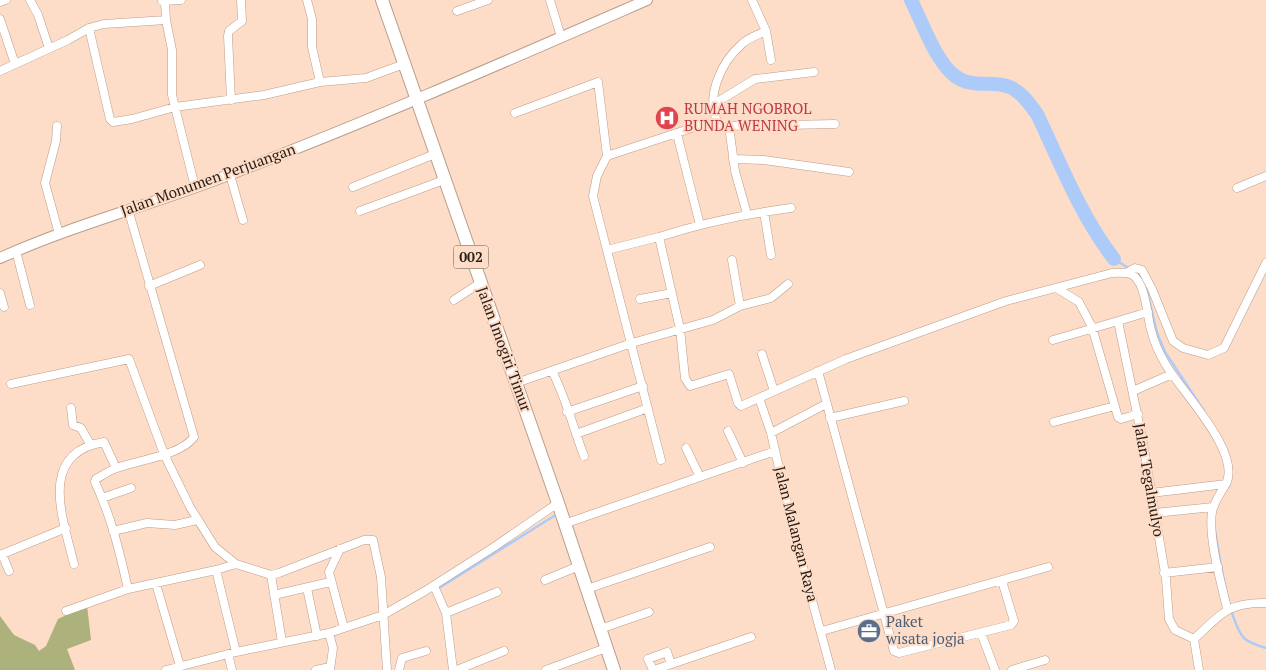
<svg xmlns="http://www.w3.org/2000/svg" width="1266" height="670" font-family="'PT Serif',serif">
	<rect width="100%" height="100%" fill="#fdddc8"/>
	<path fill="#adb27d" d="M 87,605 L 91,640 L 67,649 L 75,670 L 0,670 L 0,616 L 14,635 L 35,645 L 39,651 L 46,646 L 58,619 Z"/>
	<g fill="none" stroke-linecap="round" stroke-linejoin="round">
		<path stroke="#adcbf9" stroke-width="2.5" d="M 1114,259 L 1130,269
			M 1147,291 L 1157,333 L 1165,352 L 1204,411
			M 1229,486 L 1231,472
			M 1215,531 C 1219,554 1229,624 1245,639 C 1250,643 1259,646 1266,648
			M 439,588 L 554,516"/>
		<path stroke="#adcbf9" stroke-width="14" d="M 911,0 C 922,22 936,62 955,76 C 970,88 990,81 1007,86 C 1020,90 1029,103 1037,114 C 1061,164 1080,215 1114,259"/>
		<g stroke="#bb9d89" stroke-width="9">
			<path id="minor" d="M 30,0 L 38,15 L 49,48
				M 307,0 L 312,19 L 312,47 L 320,82
				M 550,0 L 561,37
				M 162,1 L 181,0
				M 0,2 L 6,0
				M 165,2 L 166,20 L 172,50 L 172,95 L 195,187
				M 457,11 L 488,0
				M 0,19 L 15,64
				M 89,28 L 110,119 L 113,122 L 132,119 L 175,107 L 264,95 L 320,82 L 366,78 L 404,64
				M 766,31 L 771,60
				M 0,71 L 68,40 L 89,28 L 104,24 L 166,20
				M 231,100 L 228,36 L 229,31 L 242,21 L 241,0
				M 714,104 L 755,79 L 814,72
				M 515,113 L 598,82 L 607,156 L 597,176 L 593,196 L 661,460
				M 718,123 C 705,97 721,62 742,44 C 748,38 758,35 766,31 L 752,0
				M 57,126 L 56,141 L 45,183 L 59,234
				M 677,134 L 700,225
				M 607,156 L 704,124 L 720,124
				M 733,159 L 764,160 L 849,172
				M 230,175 L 243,220
				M 353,187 L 435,154
				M 1237,188 L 1266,176
				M 791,208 C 746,214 702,223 659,237 L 680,329 L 685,378 L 690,386 L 729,374 L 738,403 L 741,406 L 846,359 L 1006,301 L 1112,273 C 1119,273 1128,271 1134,276 C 1146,286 1147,316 1151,330 C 1154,342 1160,355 1166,365 C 1181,391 1242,452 1226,484 L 1151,493
				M 128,209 L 194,437 C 180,456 138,460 117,468 C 110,470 103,475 96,479 L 95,482 C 111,516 120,553 128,589 L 216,570 L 236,652
				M 360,211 L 444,180
				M 764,212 L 771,255
				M 747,214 L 735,171 L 729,126 L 835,124
				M 607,250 L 659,237
				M 16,251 L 30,305
				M 732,260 L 740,306
				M 1126,273 L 1135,268 L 1142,270 L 1152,289 L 1173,341 L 1183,348 L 1208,355 L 1224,348 L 1266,263
				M 149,286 L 200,265
				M 1058,289 L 1079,302 L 1092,327 L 1118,417 L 1121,419 L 1138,414
				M 0,293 L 4,307
				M 640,299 L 672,293
				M 454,300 L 480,283
				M 1118,321 L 1148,312
				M 1053,340 L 1118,321 L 1143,443 L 1166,579 L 1169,619 L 1175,630 L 1194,639
				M 762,354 L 774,391
				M 552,371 C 566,398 573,427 584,456
				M 818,371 L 894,651 L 899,653 L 1011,625 L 1014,621 L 1002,581
				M 516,383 L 632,343 L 713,320 L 740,306 L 771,298 L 788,284
				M 11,384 L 129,359 L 164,454 L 190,507 L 215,547 L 236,564 L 271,575 L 279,573 L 364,540 L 373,540 L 381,577 L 387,670
				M 1133,391 L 1172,374
				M 759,398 L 771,433 L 796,541 L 831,670
				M 71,408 L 73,425 L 81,428 L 90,444
				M 567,412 L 643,386
				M 830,418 L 904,401
				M 1054,422 L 1115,406
				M 728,431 L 743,463
				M 771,433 L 826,404
				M 576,434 L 648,408
				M 686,448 L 700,477
				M 1226,484 C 1221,492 1214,502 1212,512 C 1208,537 1221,583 1227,608
				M 102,498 L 131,488
				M 1155,513 L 1213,507
				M 564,524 L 775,451
				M 113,531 L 147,523 L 175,525 L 197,520
				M 340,549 L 329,572 L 344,628
				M 2,554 L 9,571
				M 0,555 L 66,528
				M 74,564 C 63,519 37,453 104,442 L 116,468
				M 216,570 L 236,564
				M 1164,573 L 1218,567
				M 271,575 L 282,642
				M 545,580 L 579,566
				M 156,584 L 180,666
				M 434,586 L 446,613 L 453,670
				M 307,588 L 317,636
				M 587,589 L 710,547
				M 274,595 L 330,582
				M 66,611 L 128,589
				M 446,613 L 497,592
				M 600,629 L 649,612
				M 822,631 L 1048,567
				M 329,633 L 333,648 L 330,670
				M 981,633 L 995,670
				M 1194,639 C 1221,614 1228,602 1266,603
				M 1194,639 L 1199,670
				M 228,654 L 232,670
				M 166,670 L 236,652 L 329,633 L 383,615 L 425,591 L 494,547 L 558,503
				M 316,670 L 330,667
				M 399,670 L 402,658 L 426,651
				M 457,670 L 504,651
				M 546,670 L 606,648
				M 653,670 L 648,659 L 667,652 L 671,664
				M 654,670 L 751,637
				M 1012,670 L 1045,660"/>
		</g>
		<g stroke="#bb9d89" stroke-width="12">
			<path id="tertiary" d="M 0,258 C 75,224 155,204 231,174 C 372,120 509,60 647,0"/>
		</g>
		<g stroke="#bb9d89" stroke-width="14">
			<path id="primary" d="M 382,0 L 558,503 L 614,670"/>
		</g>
		<use href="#minor" stroke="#fff" stroke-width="8"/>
		<use href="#tertiary" stroke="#fff" stroke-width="10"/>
		<use href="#primary" stroke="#fff" stroke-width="12"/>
	</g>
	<defs>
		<g id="hospital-disc" transform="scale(1.25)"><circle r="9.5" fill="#e0444e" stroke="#fdddc8"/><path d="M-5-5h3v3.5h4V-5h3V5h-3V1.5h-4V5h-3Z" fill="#fff"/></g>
		<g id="office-disc" transform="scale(1.25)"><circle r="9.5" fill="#5c6f8a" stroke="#fdddc8"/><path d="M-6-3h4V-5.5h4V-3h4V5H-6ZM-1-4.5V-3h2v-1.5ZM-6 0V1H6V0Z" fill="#fff"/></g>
	</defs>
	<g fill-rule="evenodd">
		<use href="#hospital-disc" x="667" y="118"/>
		<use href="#office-disc" x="869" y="631"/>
	</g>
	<g text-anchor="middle" stroke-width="4" stroke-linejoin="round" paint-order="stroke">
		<rect fill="#fdddc8" stroke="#67564a" stroke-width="1" x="453.5" y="245.5" width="35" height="23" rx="4"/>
		<g font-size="14" font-weight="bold" fill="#271c14">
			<text x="471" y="262">002</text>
		</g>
		<g font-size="15" fill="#be3a42" stroke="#fdddc8" text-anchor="start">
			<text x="684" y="114">RUMAH NGOBROL<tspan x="684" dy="17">BUNDA WENING</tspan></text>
		</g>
		<g font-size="15" fill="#271c14" stroke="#fdddc8">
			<text transform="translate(208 180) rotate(-20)" y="5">Jalan Monumen Perjuangan</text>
			<text transform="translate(504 349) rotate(70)" y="5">Jalan Imogiri Timur</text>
			<text transform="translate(1149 480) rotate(80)" y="5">Jalan Tegalmulyo</text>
			<text transform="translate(796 534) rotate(76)" y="5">Jalan Malangan Raya</text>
		</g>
		<g font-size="15" fill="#4e5e75" stroke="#fdddc8" text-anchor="start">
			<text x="886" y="627">Paket<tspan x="886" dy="17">wisata jogja</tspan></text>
		</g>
	</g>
</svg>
